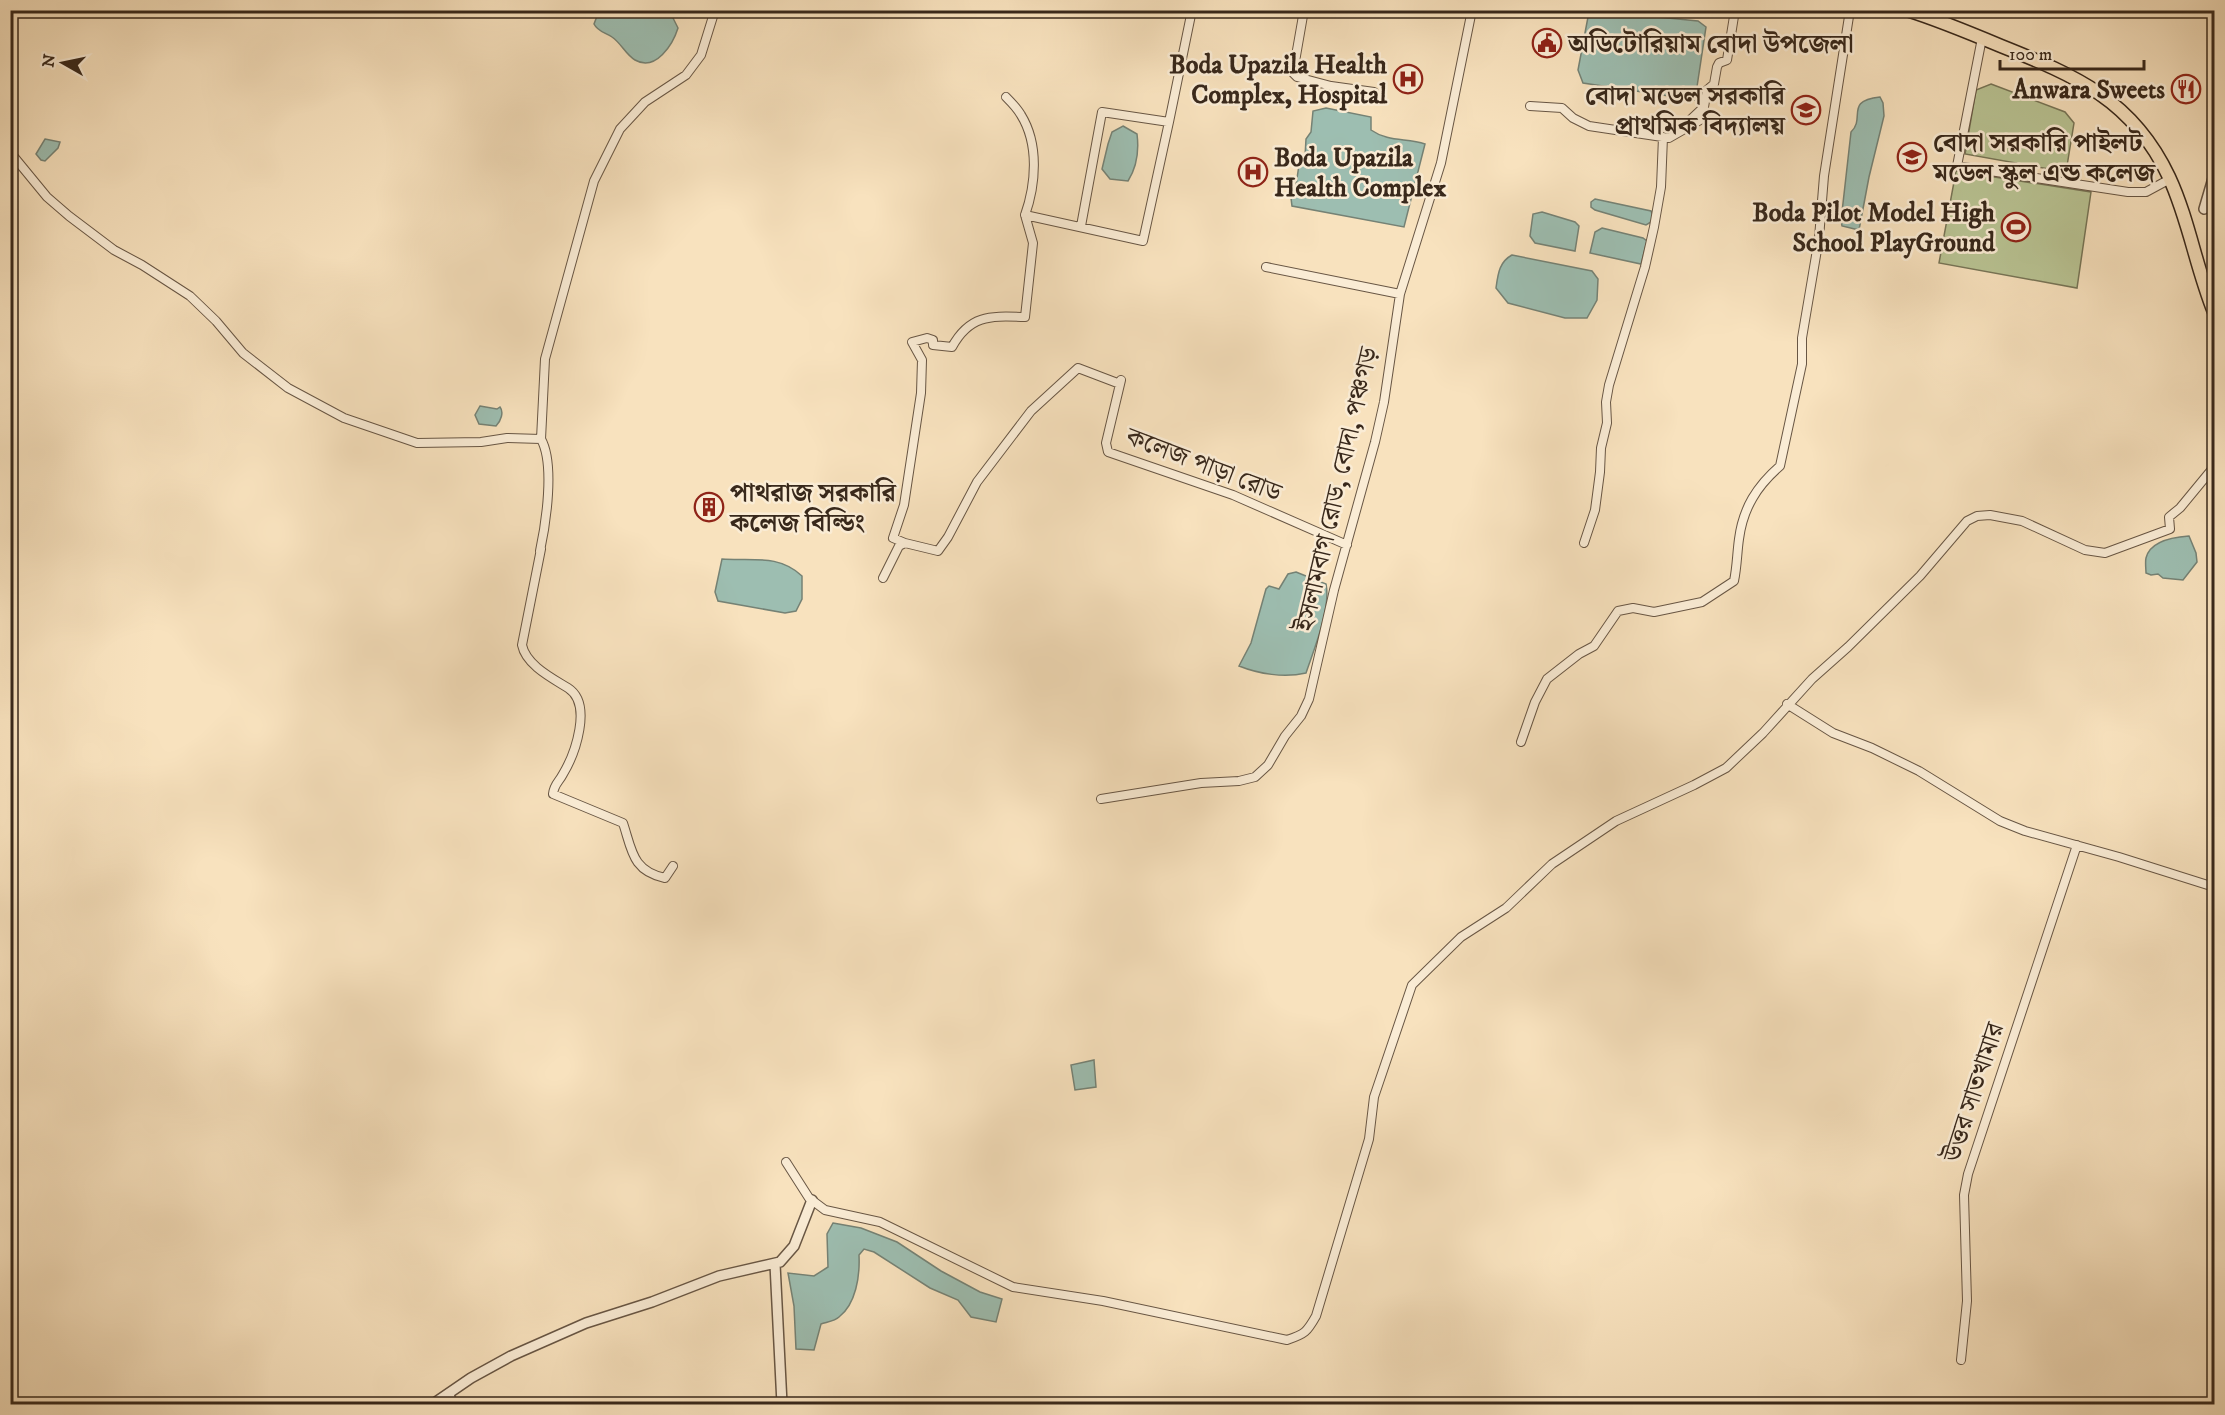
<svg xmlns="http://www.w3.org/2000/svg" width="2225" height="1415" font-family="'IM FELL DW Pica','Noto Serif Bengali',serif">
	<rect width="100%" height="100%" fill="#f8e2be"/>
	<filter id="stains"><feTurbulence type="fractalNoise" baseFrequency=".00333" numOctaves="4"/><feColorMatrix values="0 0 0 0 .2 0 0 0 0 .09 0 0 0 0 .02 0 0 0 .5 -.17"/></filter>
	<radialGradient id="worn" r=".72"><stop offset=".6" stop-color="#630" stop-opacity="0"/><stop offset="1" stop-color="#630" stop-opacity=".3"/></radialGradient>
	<path fill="#b9c494" stroke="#787658" stroke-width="1.5" d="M 1991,84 L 2065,112 L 2074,123 L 2066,172 L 1965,154 L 1976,90 Z
		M 1956,171 L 2091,192 L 2077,288 L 1939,263 Z"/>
	<path fill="#9dbeb1" stroke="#758275" stroke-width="1.5" d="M 665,11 L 671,14 L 678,28 C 673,44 656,72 635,60 C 626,55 621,43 612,37 C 605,32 598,32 594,24 L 599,11 Z
		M 1597,11 L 1698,21 L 1706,27 L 1695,100 L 1583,83 L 1578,70 L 1588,17 Z
		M 1880,97 L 1883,103 L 1884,116 L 1869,177 L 1859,230 L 1842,226 L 1841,221 L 1851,132 C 1866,118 1844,101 1880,97 Z
		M 1326,108 L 1371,117 L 1371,130 C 1388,142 1406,138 1425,144 L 1404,227 L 1292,206 L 1291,198 L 1296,185 L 1299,165 L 1305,157 L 1306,139 L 1311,132 L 1313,111 Z
		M 1123,126 L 1137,134 C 1139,150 1137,167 1128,181 L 1110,179 L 1102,169 L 1108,144 L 1112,132 Z
		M 45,139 L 60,142 L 58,148 L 45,161 L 41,160 L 36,154 Z
		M 1595,199 L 1651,211 L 1653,216 L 1651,222 L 1646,225 L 1595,210 L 1591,207 L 1591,202 Z
		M 1542,212 L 1575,222 L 1579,226 L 1575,251 L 1535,243 L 1530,236 L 1533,214 Z
		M 1602,228 L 1643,238 L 1647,241 L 1641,264 L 1590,253 L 1595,232 Z
		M 1512,255 L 1592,271 L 1598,279 L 1597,300 L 1587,318 L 1565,318 L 1508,303 L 1496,288 C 1498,274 1499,262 1512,255 Z
		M 480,406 L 497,409 L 500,407 C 504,412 501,421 496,426 L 479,424 L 475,415 Z
		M 2189,536 L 2196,553 L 2197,562 L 2183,580 L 2163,578 L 2158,574 L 2151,575 L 2146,573 C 2146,569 2145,562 2146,558 C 2150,541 2175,537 2189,536 Z
		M 722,559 C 752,561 779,554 802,576 L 802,599 L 796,611 L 785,613 L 718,601 L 715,592 Z
		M 1296,572 L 1326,584 C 1331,609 1314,649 1306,673 C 1284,678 1259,674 1239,666 L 1251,643 L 1266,589 L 1269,586 L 1279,589 L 1288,574 Z
		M 1094,1060 L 1096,1087 L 1075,1090 L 1071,1065 Z
		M 833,1223 L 861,1228 L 897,1242 L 941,1271 L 980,1292 L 1002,1299 L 996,1322 L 971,1317 L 958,1300 L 930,1288 L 874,1252 L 864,1249 L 859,1255 C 860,1276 856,1304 839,1317 C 835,1321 827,1322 821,1324 L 814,1350 L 796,1349 L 794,1306 L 788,1273 L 814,1276 L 828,1267 L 827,1234 Z"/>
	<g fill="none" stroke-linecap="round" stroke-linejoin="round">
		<g stroke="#685644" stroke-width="10">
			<path id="minor" d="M 1304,10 L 1293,73 L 1297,77 L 1331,86 L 1374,92
				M 1982,38 L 1957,166 L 2128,192 L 2146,192 L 2170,179
				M 1006,97 C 1011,102 1017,108 1021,115 C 1039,144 1036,184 1025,215 L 1143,241 L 1169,122
				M 1530,106 L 1562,108 L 1573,118 L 1589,126 L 1669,138 L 1702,119
				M 1687,123 L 1704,107 L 1707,90 L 1714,84 L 1717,67 L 1719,63 L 1727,60 L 1735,10
				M 10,152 L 47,197 L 69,216 L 114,250 L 142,265 L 190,296 L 216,321 L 243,353 L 288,388 L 344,418 L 417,443 L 481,442 L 507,438 L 541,439 C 555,464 546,523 540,551
				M 1081,226 L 1102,112 L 1169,122 L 1192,10
				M 1266,267 L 1400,294
				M 1121,380 L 1106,443 L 1108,452 L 1233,495 L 1347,545
				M 541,439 L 545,359 L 594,181 L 620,129 L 645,102 L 686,75 L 701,55 L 715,10
				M 905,543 L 893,538 L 904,505 L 921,393 L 922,360 L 912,342 L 927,338 L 933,340 L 933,345 L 952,347 C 970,314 991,316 1025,317 L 1033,243 L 1025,215
				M 1584,543 L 1595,510 L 1600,472 L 1601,448 L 1607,423 L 1606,402 L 1609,385 L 1645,267 L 1654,227 L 1661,187 L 1663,137
				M 541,549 L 522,645 C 526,665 552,678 568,688 C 593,704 575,754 563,774 C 559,782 554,784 553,794 L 623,823 C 632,850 632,871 665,878 L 673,866
				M 883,578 L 899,546 L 905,543 L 938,551 L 948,537 L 977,482 L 1031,411 L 1078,368 L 1120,384
				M 1787,704 L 1833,733 L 1872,748 L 1919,771 L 2000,821 L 2025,831 L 2119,857 L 2214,887
				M 1521,742 L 1535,702 L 1547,679 L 1579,654 L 1594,646 L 1618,611 L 1633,608 L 1654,612 L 1702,602 L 1734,581 C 1737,567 1737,553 1739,539 C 1743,508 1757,486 1780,466 L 1802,364 L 1802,338 L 1819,238 L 1824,176 L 1850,10
				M 1101,799 L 1201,783 L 1239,781 L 1255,777 L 1268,765 L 1285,736 L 1301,716 L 1309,699 L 1334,590 L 1375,442 L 1384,402 L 1400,294 L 1441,163 L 1472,10
				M 786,1162 L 809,1198 L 825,1210 L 880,1222 L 1013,1287 L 1103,1301 L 1287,1340 C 1305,1334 1307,1332 1316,1316 L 1369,1139 L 1374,1097 L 1412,985 L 1461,937 L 1506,908 L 1552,864 L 1616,821 L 1694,785 L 1726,768 L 1763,733 L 1812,679 L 1848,647 L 1920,576 L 1967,521 L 1977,516 L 1990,515 L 2022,521 L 2085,550 L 2105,553 L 2170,529 L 2169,517 L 2180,508 L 2213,468 L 2214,460
				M 1961,1360 L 1967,1301 L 1964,1195 L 1968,1174 L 2077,845
				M 449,1393 L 453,1404"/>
		</g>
		<g stroke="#685644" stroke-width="12">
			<path id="tertiary" d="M 2204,209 L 2214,175
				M 775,1264 L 782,1404
				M 433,1404 L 471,1378 L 511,1356 L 586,1323 L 652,1302 L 719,1276 L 780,1262 L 794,1246 L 812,1200"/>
		</g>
		<g stroke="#38281b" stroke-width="15">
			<path id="trunk" d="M 1907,10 C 1939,20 1970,33 2001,46 C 2076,76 2133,100 2169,177 C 2189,220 2196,268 2214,312"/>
		</g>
		<use href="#minor" stroke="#faecd5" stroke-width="8"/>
		<use href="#tertiary" stroke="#faecd5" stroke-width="9"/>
		<use href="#trunk" stroke="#f8e2be" stroke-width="12"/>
	</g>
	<defs>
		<g id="civic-ring" transform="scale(1.5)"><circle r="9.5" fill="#faecd5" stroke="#8f2418" stroke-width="1.5"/><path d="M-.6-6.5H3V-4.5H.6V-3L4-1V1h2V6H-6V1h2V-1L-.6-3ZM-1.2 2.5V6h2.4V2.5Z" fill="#8f2418"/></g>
		<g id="hospital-ring" transform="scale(1.5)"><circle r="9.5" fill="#faecd5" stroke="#8f2418" stroke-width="1.5"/><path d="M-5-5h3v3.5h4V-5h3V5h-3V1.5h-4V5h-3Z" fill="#8f2418"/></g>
		<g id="restaurant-ring" transform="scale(1.5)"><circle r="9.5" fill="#faecd5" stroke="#8f2418" stroke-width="1.5"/><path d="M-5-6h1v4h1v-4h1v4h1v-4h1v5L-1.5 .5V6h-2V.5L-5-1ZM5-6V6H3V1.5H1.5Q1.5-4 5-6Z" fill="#8f2418"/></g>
		<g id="university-ring" transform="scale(1.5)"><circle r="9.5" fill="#faecd5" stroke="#8f2418" stroke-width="1.5"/><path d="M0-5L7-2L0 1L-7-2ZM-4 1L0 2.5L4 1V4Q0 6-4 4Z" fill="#8f2418"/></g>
		<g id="stadium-ring" transform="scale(1.5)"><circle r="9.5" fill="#faecd5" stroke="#8f2418" stroke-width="1.5"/><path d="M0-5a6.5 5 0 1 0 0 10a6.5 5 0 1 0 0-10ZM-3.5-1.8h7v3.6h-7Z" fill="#8f2418"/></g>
		<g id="building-ring" transform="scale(1.5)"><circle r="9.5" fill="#faecd5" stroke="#8f2418" stroke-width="1.5"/><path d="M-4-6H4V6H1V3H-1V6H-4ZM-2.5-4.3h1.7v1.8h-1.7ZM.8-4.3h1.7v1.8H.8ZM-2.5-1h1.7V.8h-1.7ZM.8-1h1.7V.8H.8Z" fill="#8f2418"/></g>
	</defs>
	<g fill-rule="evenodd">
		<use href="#civic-ring" x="1547" y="43"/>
		<use href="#hospital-ring" x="1408" y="79"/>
		<use href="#restaurant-ring" x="2186" y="89"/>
		<use href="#university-ring" x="1806" y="110"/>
		<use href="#university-ring" x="1912" y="157"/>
		<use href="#hospital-ring" x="1253" y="172"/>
		<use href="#stadium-ring" x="2016" y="227"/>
		<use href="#building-ring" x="709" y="507"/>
	</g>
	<g text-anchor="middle" stroke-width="5" stroke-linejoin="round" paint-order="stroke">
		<g font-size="26" font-weight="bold" fill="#38281b" stroke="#faecd5" text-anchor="start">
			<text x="1568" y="52">অডিটোরিয়াম বোদা উপজেলা</text>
			<text x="1387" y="73" text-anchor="end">Boda Upazila Health<tspan x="1387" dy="30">Complex, Hospital</tspan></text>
			<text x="2165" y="98" text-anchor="end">Anwara Sweets</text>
			<text x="1785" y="104" text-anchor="end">বোদা মডেল সরকারি<tspan x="1785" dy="30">প্রাথমিক বিদ্যালয়</tspan></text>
			<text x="1933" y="151">বোদা সরকারি পাইলট<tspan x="1933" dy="30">মডেল স্কুল এন্ড কলেজ</tspan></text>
			<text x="1274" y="166">Boda Upazila<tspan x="1274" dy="30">Health Complex</tspan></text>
			<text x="1995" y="221" text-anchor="end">Boda Pilot Model High<tspan x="1995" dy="30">School PlayGround</tspan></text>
			<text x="730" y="501">পাথরাজ সরকারি<tspan x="730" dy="30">কলেজ বিল্ডিং</tspan></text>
		</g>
		<g font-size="26" fill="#38281b" stroke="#faecd5">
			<text transform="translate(1204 464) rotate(21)" y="9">কলেজ পাড়া রোড</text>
			<text transform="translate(1336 489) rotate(-77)" y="9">ইসলামবাগ রোড, বোদা, পঞ্চগড়</text>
			<text transform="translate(1973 1092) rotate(-72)" y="9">উত্তর সাতখামার</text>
		</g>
	</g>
	<rect width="2225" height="1415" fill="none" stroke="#f8e2be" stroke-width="36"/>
	<rect x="12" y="12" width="2201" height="1391" fill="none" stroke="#38281b" stroke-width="3"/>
	<rect x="18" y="18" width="2189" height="1379" fill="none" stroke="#38281b" stroke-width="1.5"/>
	<g transform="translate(63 63) rotate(279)" stroke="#faecd5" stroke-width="4.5" paint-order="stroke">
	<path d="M0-4.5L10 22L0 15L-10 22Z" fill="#38281b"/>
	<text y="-9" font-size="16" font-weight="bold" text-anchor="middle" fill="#38281b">N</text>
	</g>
	<path d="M2000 60v9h144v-9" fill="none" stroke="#38281b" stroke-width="3"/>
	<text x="2009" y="60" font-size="18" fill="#38281b" stroke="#faecd5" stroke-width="4.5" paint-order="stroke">100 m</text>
	<rect width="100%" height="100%" filter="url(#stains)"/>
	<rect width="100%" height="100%" fill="url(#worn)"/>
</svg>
